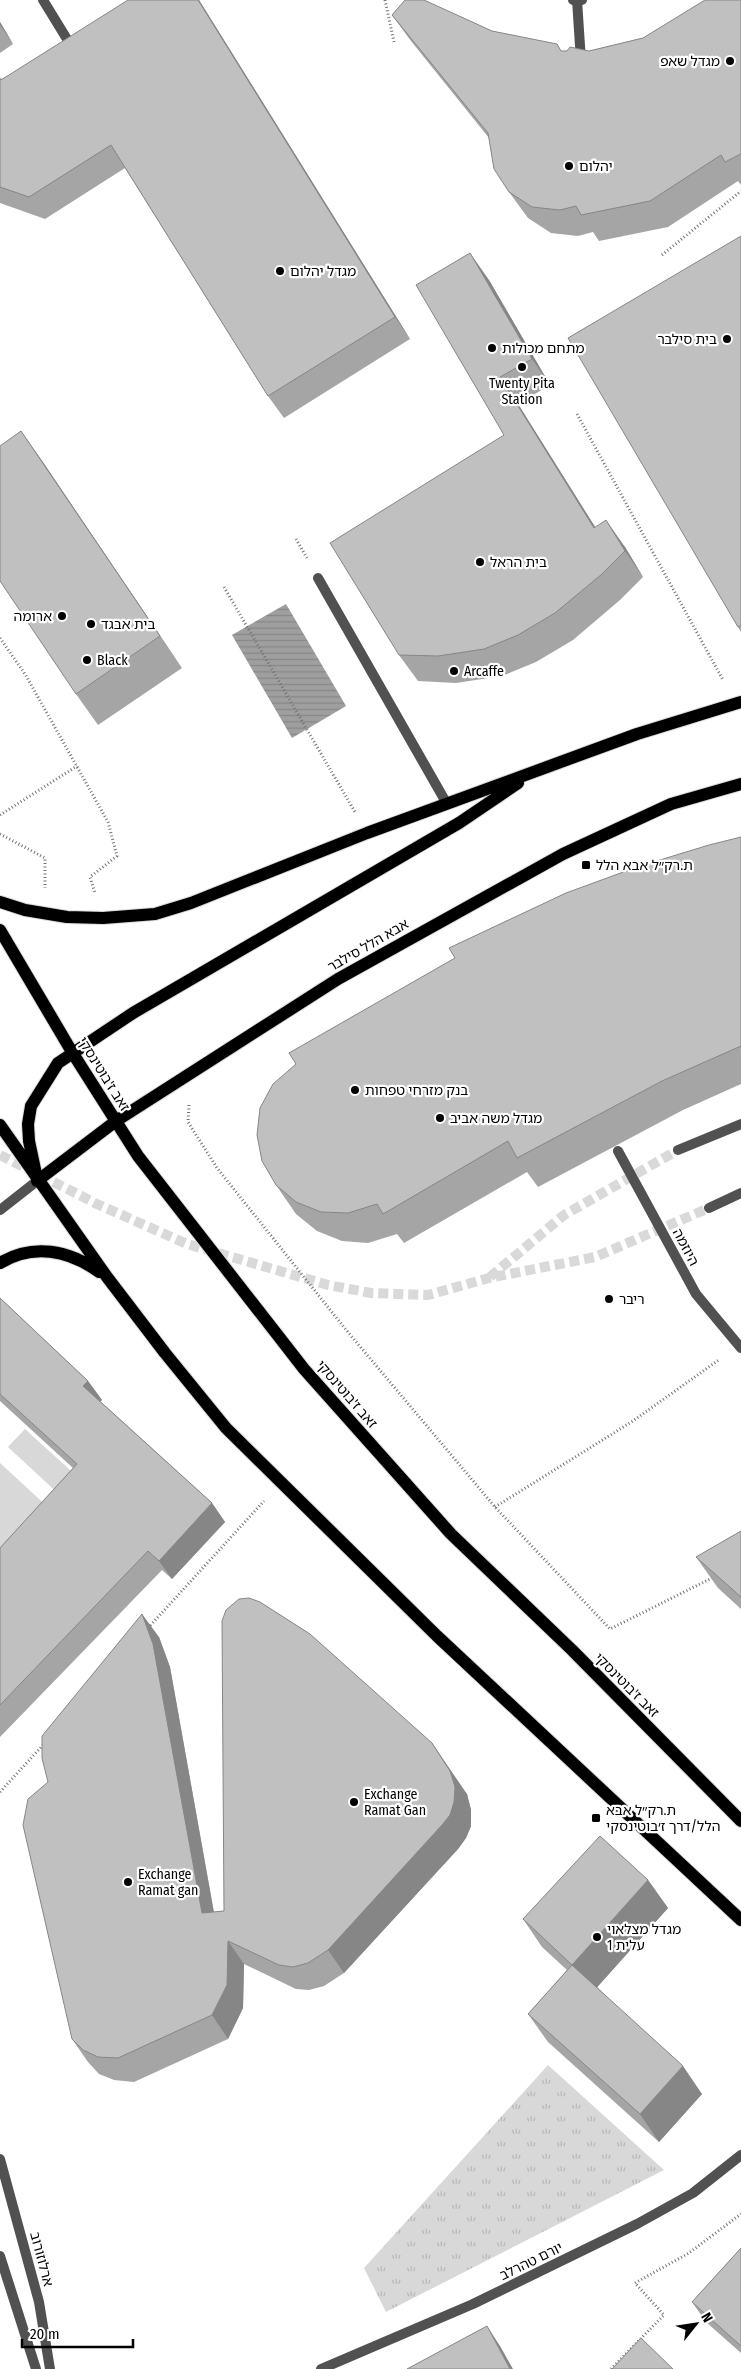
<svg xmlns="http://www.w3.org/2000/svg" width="741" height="2369" font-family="'Fira Sans Condensed','Noto Sans Hebrew',sans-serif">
	<defs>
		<pattern id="park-tufts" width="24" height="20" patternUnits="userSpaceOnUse" patternTransform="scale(1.25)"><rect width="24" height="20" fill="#d8d8d8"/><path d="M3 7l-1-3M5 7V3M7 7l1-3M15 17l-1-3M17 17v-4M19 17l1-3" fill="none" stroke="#b8b8b8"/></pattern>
		<pattern id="water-rules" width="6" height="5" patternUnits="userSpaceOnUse" patternTransform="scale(1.25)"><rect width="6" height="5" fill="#9f9f9f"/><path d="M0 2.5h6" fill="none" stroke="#878787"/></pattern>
	</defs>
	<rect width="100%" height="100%" fill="#fff"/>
	<path fill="#d8d8d8" d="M 25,1429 L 80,1479 L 63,1498 L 8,1447 Z
		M 0,1463 L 51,1510 L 0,1566 Z"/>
	<path fill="url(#park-tufts)" d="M 548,2065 L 664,2170 L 386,2312 L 364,2268 Z"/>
	<path fill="url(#water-rules)" d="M 286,604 L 346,706 L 292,738 L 232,635 Z"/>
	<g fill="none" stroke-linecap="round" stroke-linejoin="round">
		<path stroke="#d9d9d9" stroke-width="10" stroke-dasharray="10 5" stroke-linecap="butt" d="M 0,1155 L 97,1204 L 187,1244 L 328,1285 L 371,1293 L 428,1295 L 489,1278 L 595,1257 L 709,1208
			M 490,1277 L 564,1215 L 678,1150"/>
		<g stroke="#dbdbdb" stroke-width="14">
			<path id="primary" d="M 0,902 L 25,910 L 67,917 L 103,918 L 155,914 L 191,903 L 367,833 L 637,734 L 741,702
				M 0,930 L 72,1052 L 138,1156 L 304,1369 L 451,1534 L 572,1650 L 741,1821
				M 0,1125 L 107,1277 L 165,1353 L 226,1428 L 437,1636 L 741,1920
				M 36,1174 L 29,1141 L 28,1124 L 31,1106 L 58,1063 L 133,1013 L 459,823 L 518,783
				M 37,1181 L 116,1121 L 338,979 L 563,854 L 671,804 L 741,784
				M 0,1263 C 33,1243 69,1250 99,1272"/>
		</g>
		<path stroke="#737373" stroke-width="3" stroke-dasharray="1 2.5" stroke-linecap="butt" d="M 385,0 L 394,42
			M 662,255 L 741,191
			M 577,414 L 723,680
			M 296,539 L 307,558
			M 224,587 L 355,812
			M 0,638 L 25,674 L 108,822 L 117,856 L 90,877 L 95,893
			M 0,815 L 77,766
			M 0,834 L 45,858 L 45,888
			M 189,1105 L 188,1122 L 217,1168 L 347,1331 L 495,1507 L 610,1629 L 714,1577
			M 495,1507 L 633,1421 L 720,1359
			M 148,1628 L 264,1501
			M 0,1792 L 44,1744
			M 611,2369 L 664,2315 L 635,2283 L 689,2253 L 741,2214"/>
		<path stroke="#515151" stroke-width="10" d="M 43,0 L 70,44
			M 577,0 L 581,61
			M 321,2369 L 473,2304 L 637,2224 L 693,2193 L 741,2155"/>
		<path stroke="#515151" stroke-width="10" d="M 318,578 L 447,804"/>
		<path stroke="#515151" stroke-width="10" d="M 618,1151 L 696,1294 L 741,1348"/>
		<path stroke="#515151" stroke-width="10" d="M 573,0 L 582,0
			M 678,1150 L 741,1124
			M 709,1208 L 741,1193
			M 0,1210 L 37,1181
			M 0,2159 L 39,2302 L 50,2369
			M 0,2256 L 36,2369"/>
		<use href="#primary" stroke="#000" stroke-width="12"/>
	</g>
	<path fill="#a5a5a5" d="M 199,0 L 410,339 L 284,418 L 268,396 L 125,168 L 45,219 L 0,203 L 0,77 L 1,79 Z
		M 741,0 L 741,185 L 738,181 L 668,227 L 599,241 L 593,232 L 578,236 L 551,233 L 528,218 L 509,192 L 489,138 L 411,41 L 392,15 L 492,31 L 562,51 L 589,51 L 643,38 Z
		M 0,22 L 13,44 L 0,53 Z
		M 741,236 L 741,632 L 738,627 Z
		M 489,280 L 550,385 L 518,404 L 595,527 L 625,547 L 643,577 L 620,600 L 573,640 L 536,662 L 502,676 L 456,683 L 418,681 L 399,655 L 504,435 Z
		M 21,431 L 182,668 L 98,725 L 76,694 Z
		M 741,837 L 741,1084 L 683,1110 L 538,1187 L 527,1172 L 404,1243 L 397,1234 L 368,1243 L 342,1241 L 317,1231 L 296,1214 L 276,1185 Z
		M 0,1298 L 88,1381 L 102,1400 L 100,1401 L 212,1503 L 225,1522 L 172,1579 L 162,1570 L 0,1737 L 0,1548 L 73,1468 L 0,1401 Z
		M 741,1531 L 741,1609 L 718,1588 L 696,1557 Z
		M 159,1637 L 170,1667 L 214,1912 L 224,1911 L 467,1794 L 471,1810 L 471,1826 L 466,1838 L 458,1849 L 344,1973 L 324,1986 L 309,1990 L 296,1989 L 244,1964 L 243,2008 L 228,2039 L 134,2082 L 114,2080 L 99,2074 L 88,2062 L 72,2039 Z
		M 648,1880 L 668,1908 L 597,1987 L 702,2094 L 659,2142 L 548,2042 L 528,2014 L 567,1970 L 542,1947 L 523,1919 Z
		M 741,2248 L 741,2353 L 706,2322 L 692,2302 Z"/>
	<path fill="#868686" d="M 198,0 L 199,0 L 410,339 L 395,317 Z
		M 0,22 L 13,44 L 0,25 Z
		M 470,253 L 489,280 L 550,385 L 532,359 Z
		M 500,377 L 518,404 L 612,554 L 594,528 Z
		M 21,431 L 43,462 L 182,668 L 160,636 Z
		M 606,520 L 625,547 L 643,577 L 625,551 Z
		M 88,1381 L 102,1400 L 97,1405 L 83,1386 Z
		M 212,1503 L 225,1522 L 172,1579 L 159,1561 Z
		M 142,1614 L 159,1637 L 170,1667 L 218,1936 L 202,1913 Z
		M 432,1743 L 467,1794 L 471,1810 L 471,1826 L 466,1838 L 458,1849 L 344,1973 L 328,1950 Z
		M 648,1880 L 668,1908 L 592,1993 L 572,1965 Z
		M 228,1941 L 244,1964 L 243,2008 L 228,2039 L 212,2015 Z
		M 683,2066 L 702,2094 L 659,2142 L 640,2114 Z
		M 487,2326 L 500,2346 L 513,2369 L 510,2369 Z"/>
	<path fill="#c0c0c0" stroke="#868686" d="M 128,0 L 198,0 L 395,317 L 268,396 L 111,145 L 29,197 L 0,187 L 0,79 L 1,80 Z
		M 405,0 L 424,0 L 492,31 L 557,44 L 561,51 L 567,51 L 570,47 L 589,51 L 643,38 L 705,0 L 741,0 L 741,154 L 725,162 L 721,155 L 650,201 L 581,215 L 576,206 L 560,210 L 532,207 L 509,192 L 494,169 L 488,133 L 392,15 Z
		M 741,236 L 741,625 L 738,627 L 568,338 Z
		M 470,253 L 532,359 L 500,377 L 594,528 L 606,520 L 625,551 L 602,574 L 555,613 L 518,635 L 484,649 L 438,656 L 399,655 L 330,543 L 504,435 L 416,285 Z
		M 21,431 L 160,636 L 76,694 L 0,581 L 0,446 Z
		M 741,837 L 741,1046 L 662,1081 L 517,1158 L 508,1141 L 383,1214 L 377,1204 L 348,1213 L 321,1212 L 296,1202 L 276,1185 L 262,1161 L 257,1135 L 260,1108 L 273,1084 L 296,1064 L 289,1053 L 455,958 L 449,948 L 566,893 L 637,867 L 709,845 Z
		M 0,1298 L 88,1381 L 83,1386 L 212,1503 L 159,1561 L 148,1551 L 0,1705 L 0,1548 L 77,1464 L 0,1394 Z
		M 741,1531 L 741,1597 L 696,1557 Z
		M 249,1598 L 260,1602 L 310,1634 L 432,1743 L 450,1771 L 455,1787 L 454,1802 L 450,1815 L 442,1825 L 328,1950 L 308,1963 L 293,1967 L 279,1965 L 228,1941 L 227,1985 L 212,2015 L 118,2058 L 98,2057 L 83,2050 L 72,2039 L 23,1825 L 28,1799 L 48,1782 L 42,1758 L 42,1736 L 142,1614 L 153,1644 L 202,1913 L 224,1911 L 222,1621 L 226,1610 L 239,1599 Z
		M 600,1836 L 648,1880 L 572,1965 L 523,1919 Z
		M 572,1965 L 683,2066 L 640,2114 L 528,2014 Z
		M 741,2248 L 741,2346 L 692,2302 Z
		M 487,2326 L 510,2369 L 407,2369 Z
		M 641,2338 L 673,2369 L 612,2369 Z"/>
	<g fill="#000" stroke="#fff" stroke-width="2">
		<circle cx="730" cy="61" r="5"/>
		<circle cx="569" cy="166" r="5"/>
		<circle cx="280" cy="271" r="5"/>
		<circle cx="727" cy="339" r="5"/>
		<circle cx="492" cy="348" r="5"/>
		<circle cx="522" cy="367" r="5"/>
		<circle cx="480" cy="562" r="5"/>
		<circle cx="62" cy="616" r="5"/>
		<circle cx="91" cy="624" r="5"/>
		<circle cx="87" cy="660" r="5"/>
		<circle cx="454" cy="671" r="5"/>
		<rect x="581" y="860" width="10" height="10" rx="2.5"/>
		<circle cx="355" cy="1090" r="5"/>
		<circle cx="440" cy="1118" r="5"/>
		<circle cx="609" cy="1299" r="5"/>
		<circle cx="354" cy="1802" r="5"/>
		<rect x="591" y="1813" width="10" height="10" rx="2.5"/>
		<circle cx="128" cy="1882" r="5"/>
		<circle cx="597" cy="1937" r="5"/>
	</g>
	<g text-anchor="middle" stroke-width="4.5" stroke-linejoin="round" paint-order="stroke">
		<g font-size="14" fill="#000" stroke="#fff" text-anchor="start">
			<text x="720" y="66" text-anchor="end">מגדל שאפ</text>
			<text x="579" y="171">יהלום</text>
			<text x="290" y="276">מגדל יהלום</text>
			<text x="717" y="344" text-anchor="end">בית סילבר</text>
			<text x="502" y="353">מתחם מכולות</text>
			<text x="522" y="388" text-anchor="middle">Twenty Pita<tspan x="522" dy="16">Station</tspan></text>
			<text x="490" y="567">בית הראל</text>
			<text x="52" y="621" text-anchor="end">ארומה</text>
			<text x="101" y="629">בית אבגד</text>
			<text x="97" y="665">Black</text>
			<text x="464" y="676">Arcaffe</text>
			<text x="596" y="870">ת.רק״ל אבא הלל</text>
			<text x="365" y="1095">בנק מזרחי טפחות</text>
			<text x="450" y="1123">מגדל משה אביב</text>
			<text x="619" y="1304">ריבר</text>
			<text x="364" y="1799">Exchange<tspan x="364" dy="16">Ramat Gan</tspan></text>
			<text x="606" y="1815">ת.רק״ל אבא<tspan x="606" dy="16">הלל/דרך ז׳בוטינסקי</tspan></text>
			<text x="138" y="1879">Exchange<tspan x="138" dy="16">Ramat gan</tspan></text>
			<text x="607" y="1934">מגדל מצלאוי<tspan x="607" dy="16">עלית 1</tspan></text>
		</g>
		<g font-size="14" fill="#000" stroke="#fff">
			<text transform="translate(368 945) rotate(-30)" y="5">אבא הלל סילבר</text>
			<text transform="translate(104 1074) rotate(58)" y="5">זאב ז'בוטינסקי</text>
			<text transform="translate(686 1247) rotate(62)" y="5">היוזמה</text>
			<text transform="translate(347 1394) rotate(49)" y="5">זאב ז'בוטינסקי</text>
			<text transform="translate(627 1685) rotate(45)" y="5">זאב ז'בוטינסקי</text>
			<text transform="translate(42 2259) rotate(75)" y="5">ארלוזורוב</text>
			<text transform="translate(531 2261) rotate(-26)" y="5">יורם טהרלב</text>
		</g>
	</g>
	<g transform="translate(696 2324) rotate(60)" stroke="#ffffff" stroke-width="4" paint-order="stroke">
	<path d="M0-4L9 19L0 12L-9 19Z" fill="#000000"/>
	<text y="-8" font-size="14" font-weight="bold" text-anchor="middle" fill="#000000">N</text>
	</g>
	<path d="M22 2339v8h111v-8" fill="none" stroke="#000000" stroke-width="2.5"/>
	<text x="30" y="2339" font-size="15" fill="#000000" stroke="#ffffff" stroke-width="4" paint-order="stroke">20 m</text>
</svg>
